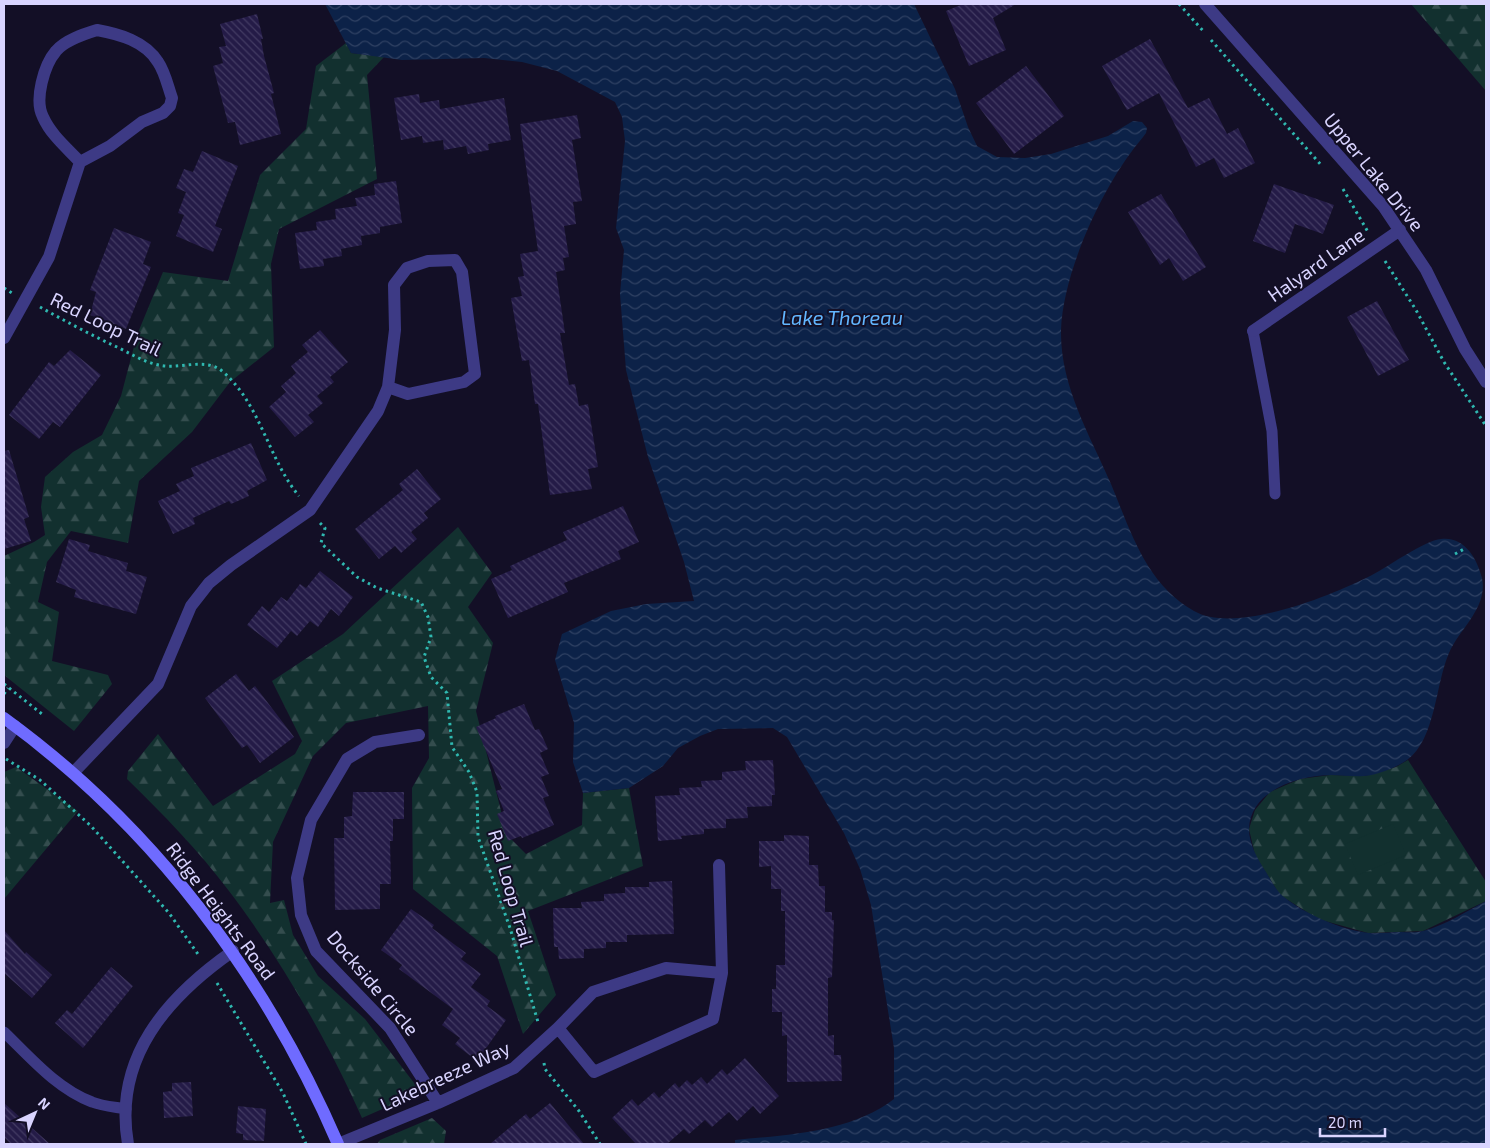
<svg xmlns="http://www.w3.org/2000/svg" width="1490" height="1148" font-family="'Exo 2',sans-serif">
	<defs>
		<pattern id="forest-firs" width="22" height="20" patternUnits="userSpaceOnUse" patternTransform="scale(1.25)"><rect width="22" height="20" fill="#12302f"/><path d="M5 1l3.5 6h-7zM16 11l3.5 6h-7z" fill="#344d4e"/></pattern>
		<pattern id="water-waves" width="16" height="10" patternUnits="userSpaceOnUse" patternTransform="scale(1.25)"><rect width="16" height="10" fill="#0c2248"/><path d="M0 5q4-4 8 0t8 0" fill="none" stroke="#2f4163"/></pattern>
		<pattern id="building-back-hatch" width="6" height="6" patternUnits="userSpaceOnUse" patternTransform="scale(1.25)"><rect width="6" height="6" fill="#241b47"/><path d="M-1 5l2 2M0 0l6 6M5-1l2 2" fill="none" stroke="#433b63"/></pattern>
	</defs>
	<rect width="100%" height="100%" fill="#130f26"/>
	<path fill="url(#forest-firs)" d="M 1411,4 L 1486,4 L 1486,91 Z
		M 346,43 L 351,53 L 384,57 L 367,75 L 377,179 L 279,229 L 271,264 L 274,347 L 230,382 L 192,432 L 139,481 L 128,543 L 71,531 L 47,562 L 38,602 L 59,612 L 52,661 L 108,675 L 112,684 L 74,731 L 4,675 L 4,556 L 34,542 L 45,535 L 41,507 L 45,477 L 73,452 L 102,435 L 121,396 L 137,335 L 163,272 L 228,281 L 260,175 L 306,129 L 316,66 Z
		M 458,527 L 492,573 L 468,607 L 493,643 L 476,711 L 507,835 L 526,854 L 582,825 L 583,793 L 629,788 L 643,866 L 528,911 L 556,995 L 523,1034 L 497,956 L 413,889 L 412,788 L 429,758 L 428,706 L 346,723 L 313,756 L 273,842 L 270,903 L 284,900 L 293,935 L 318,976 L 365,1019 L 421,1092 L 362,1118 C 328,1041 280,958 229,891 C 199,851 163,814 127,779 L 128,771 L 158,734 L 213,806 L 295,754 L 302,741 L 272,681 L 343,634 Z
		M 1408,760 L 1486,882 L 1486,901 L 1423,931 L 1368,933 L 1318,919 L 1280,895 L 1255,855 L 1249,829 L 1255,810 L 1270,792 L 1300,779 L 1330,775 L 1365,776 L 1396,767 Z
		M 16,767 L 78,811 L 4,899 L 4,772 Z
		M 432,1118 L 446,1131 L 444,1144 L 377,1144 L 380,1140 Z"/>
	<path fill="#12302f" d="M 1393,824 L 1406,855 L 1358,875 L 1345,844 Z"/>
	<path fill="url(#water-waves)" d="M 325,4 L 914,4 L 955,89 L 968,127 L 977,146 L 997,157 L 1025,158 L 1051,154 L 1108,136 L 1133,121 L 1142,122 L 1147,128 L 1146,133 C 1142,139 1136,145 1132,151 C 1099,195 1063,274 1061,330 C 1060,386 1090,435 1111,484 C 1131,532 1146,584 1194,611 C 1236,635 1333,595 1372,575 C 1388,567 1425,540 1441,539 C 1464,536 1477,558 1482,578 C 1488,608 1460,628 1449,653 C 1435,685 1436,739 1407,760 C 1396,768 1377,775 1364,776 C 1353,777 1343,775 1332,775 C 1301,775 1250,789 1249,829 C 1249,844 1258,860 1266,872 C 1271,880 1276,891 1284,897 C 1305,914 1341,930 1369,933 C 1379,934 1390,932 1400,932 C 1407,932 1416,933 1423,931 C 1444,926 1467,911 1486,901 L 1486,1144 L 735,1144 L 735,1140 C 788,1135 851,1132 894,1099 L 894,1048 L 871,905 L 860,869 L 844,833 L 787,737 L 773,728 L 718,729 L 700,736 L 678,748 L 663,766 L 629,788 L 583,793 L 573,762 L 574,723 L 555,660 L 562,634 L 611,611 L 646,604 L 694,601 L 684,562 L 648,457 L 626,370 L 620,294 L 624,250 L 616,228 L 625,141 L 622,117 L 615,102 L 557,71 L 522,62 L 484,58 L 402,60 L 351,53 Z"/>
	<path fill="url(#building-back-hatch)" d="M 963,4 L 1016,4 L 993,18 L 1006,50 L 969,66 L 946,11 Z
		M 257,14 L 263,39 L 261,39 L 264,56 L 274,93 L 271,94 L 281,134 L 240,145 L 235,122 L 228,123 L 213,66 L 223,63 L 219,47 L 226,46 L 220,24 Z
		M 1150,39 L 1188,108 L 1209,98 L 1227,134 L 1238,128 L 1255,163 L 1224,178 L 1214,158 L 1196,167 L 1159,93 L 1127,110 L 1102,66 Z
		M 1026,66 L 1064,116 L 1014,154 L 976,103 Z
		M 419,94 L 420,103 L 439,100 L 440,109 L 504,98 L 511,140 L 488,144 L 489,150 L 468,154 L 466,146 L 444,150 L 443,140 L 423,143 L 422,136 L 401,140 L 394,98 Z
		M 577,115 L 581,138 L 572,140 L 582,201 L 573,202 L 576,224 L 564,226 L 569,257 L 563,258 L 565,270 L 556,272 L 565,333 L 560,333 L 569,385 L 575,384 L 579,406 L 588,404 L 598,467 L 588,469 L 592,489 L 550,495 L 538,404 L 535,404 L 529,360 L 522,361 L 511,298 L 522,296 L 518,277 L 524,276 L 520,254 L 538,251 L 520,124 Z
		M 202,151 L 238,166 L 215,226 L 222,229 L 213,252 L 176,236 L 184,215 L 178,213 L 186,192 L 176,188 L 184,169 L 193,172 Z
		M 396,181 L 402,223 L 380,227 L 380,233 L 361,236 L 362,245 L 341,249 L 342,256 L 323,259 L 324,266 L 300,269 L 295,233 L 317,230 L 316,222 L 336,219 L 335,209 L 357,206 L 355,198 L 375,195 L 374,184 Z
		M 1274,184 L 1334,205 L 1323,234 L 1295,224 L 1285,253 L 1253,241 Z
		M 1161,194 L 1206,267 L 1183,281 L 1169,258 L 1160,265 L 1128,212 Z
		M 114,228 L 151,242 L 143,264 L 151,267 L 126,329 L 90,315 L 96,292 L 90,290 Z
		M 1377,301 L 1409,360 L 1378,376 L 1347,317 Z
		M 320,330 L 348,362 L 330,377 L 334,382 L 317,396 L 323,403 L 308,415 L 314,422 L 295,437 L 269,407 L 286,392 L 281,386 L 296,373 L 291,366 L 308,352 L 302,345 Z
		M 70,350 L 101,375 L 60,427 L 53,422 L 39,439 L 9,415 L 49,362 L 54,366 Z
		M 251,443 L 267,480 L 247,491 L 249,496 L 231,504 L 229,501 L 193,518 L 195,524 L 173,534 L 158,501 L 180,491 L 176,484 L 194,476 L 191,468 Z
		M 9,450 L 29,517 L 24,519 L 31,541 L 4,549 L 4,451 Z
		M 417,469 L 441,499 L 424,513 L 428,518 L 411,532 L 417,539 L 401,553 L 395,546 L 379,559 L 355,529 L 403,490 L 399,484 Z
		M 623,506 L 639,542 L 618,551 L 621,559 L 564,583 L 568,592 L 508,618 L 491,579 L 512,570 L 510,566 L 567,540 L 563,532 Z
		M 69,539 L 90,545 L 88,551 L 128,563 L 126,571 L 147,577 L 136,614 L 74,597 L 76,590 L 56,582 Z
		M 320,571 L 353,597 L 339,616 L 331,609 L 318,627 L 310,621 L 297,636 L 291,631 L 277,648 L 247,625 L 262,606 L 269,612 L 281,597 L 287,601 L 300,584 L 306,588 Z
		M 236,674 L 249,691 L 255,686 L 294,737 L 260,763 L 247,745 L 242,748 L 205,698 Z
		M 524,704 L 535,730 L 539,729 L 548,749 L 540,753 L 549,774 L 541,777 L 549,796 L 543,798 L 554,825 L 522,838 L 521,836 L 508,841 L 497,814 L 504,811 L 496,791 L 502,789 L 476,727 L 496,718 L 495,716 Z
		M 773,760 L 775,795 L 772,795 L 772,806 L 747,807 L 748,818 L 726,819 L 726,828 L 704,829 L 704,834 L 681,836 L 682,839 L 658,841 L 655,796 L 680,795 L 679,788 L 702,787 L 701,781 L 722,780 L 722,772 L 746,770 L 745,761 Z
		M 353,792 L 404,792 L 404,819 L 393,819 L 393,841 L 390,841 L 391,884 L 380,884 L 380,909 L 335,910 L 334,838 L 344,838 L 344,817 L 352,816 Z
		M 784,835 L 809,836 L 809,865 L 818,865 L 819,886 L 825,886 L 825,912 L 832,912 L 832,920 L 834,920 L 832,977 L 828,978 L 828,1036 L 834,1035 L 834,1055 L 841,1055 L 842,1081 L 787,1082 L 787,1035 L 782,1036 L 782,1012 L 772,1012 L 772,989 L 776,989 L 776,965 L 785,965 L 785,911 L 781,911 L 781,889 L 771,889 L 771,866 L 759,867 L 759,841 L 784,841 Z
		M 672,881 L 674,934 L 627,935 L 627,942 L 606,942 L 606,948 L 584,949 L 584,958 L 559,959 L 558,947 L 554,947 L 553,908 L 582,908 L 581,902 L 604,901 L 604,894 L 625,893 L 625,887 L 649,887 L 649,882 Z
		M 411,909 L 434,925 L 432,928 L 466,953 L 461,959 L 481,974 L 471,987 L 490,1001 L 487,1006 L 506,1020 L 477,1061 L 455,1044 L 460,1038 L 442,1025 L 453,1009 L 399,969 L 402,965 L 381,950 Z
		M 4,930 L 25,954 L 26,952 L 52,975 L 32,998 L 4,973 Z
		M 111,967 L 133,986 L 83,1048 L 55,1023 L 67,1010 L 72,1014 Z
		M 745,1058 L 779,1096 L 760,1114 L 753,1106 L 737,1121 L 729,1112 L 712,1127 L 705,1120 L 689,1134 L 684,1129 L 667,1144 L 636,1144 L 612,1118 L 632,1099 L 638,1106 L 654,1092 L 659,1098 L 675,1083 L 679,1088 L 687,1080 L 692,1085 L 701,1077 L 707,1084 L 722,1069 L 727,1075 Z
		M 191,1082 L 193,1116 L 164,1118 L 163,1092 L 172,1091 L 172,1083 Z
		M 4,1103 L 50,1144 L 11,1144 L 4,1137 Z
		M 550,1103 L 584,1144 L 490,1144 L 526,1114 L 530,1119 Z
		M 238,1106 L 266,1109 L 264,1141 L 243,1140 L 243,1134 L 236,1133 Z"/>
	<g fill="none" stroke-linecap="round" stroke-linejoin="round">
		<path stroke="#2fb8b0" stroke-width="3" stroke-dasharray="2.5 4" stroke-linecap="butt" d="M 1179,4 L 1205,33
			M 1211,40 L 1322,166
			M 1343,189 L 1368,232
			M 1385,261 L 1416,310 L 1444,362 L 1486,426
			M 4,288 L 12,293
			M 40,307 C 65,321 91,335 117,347 C 131,354 144,362 159,365 C 177,370 206,357 222,371 C 261,404 268,459 299,496
			M 320,523 L 325,528 L 321,543 L 357,577 L 377,588 L 421,602 L 428,617 L 431,637 L 424,657 L 431,677 L 447,693 L 452,747 L 469,772 L 477,792 L 478,837 L 510,928 L 538,1022
			M 1455,554 L 1466,548
			M 4,684 L 42,714
			M 4,694 L 8,688
			M 6,759 L 40,780 L 91,826 L 169,913 L 200,957
			M 217,983 L 283,1093 L 306,1144
			M 544,1063 L 545,1069 L 579,1111 L 600,1144"/>
		<path stroke="#3d3a85" stroke-width="11" d="M 1253,331 L 1272,431 L 1275,494
			M 4,1032 C 30,1057 57,1089 92,1102 C 102,1106 115,1107 126,1109"/>
		<path stroke="#3d3a85" stroke-width="12" d="M 1205,4 L 1383,206 L 1426,270 L 1465,349 L 1486,382
			M 97,30 C 119,34 145,41 158,62 C 165,72 168,87 172,98 L 170,106 L 163,113 L 142,122 L 110,146 L 80,162 C 67,148 51,135 43,117 C 34,100 44,65 56,51 C 65,40 84,34 97,30 Z
			M 1253,331 L 1400,230
			M 4,338 L 49,257 L 80,162
			M 419,735 L 375,742 L 347,759 L 311,820 L 297,878 L 301,915 L 316,951 L 390,1028 L 438,1103
			M 4,743 L 15,726
			M 73,773 L 158,684 L 191,606 L 209,583 L 231,565 L 310,510 L 378,411 L 388,387 L 395,330 L 394,285 L 407,268 L 428,261 L 455,260 L 462,272 L 475,374 L 464,382 L 408,394 L 388,387
			M 719,865 L 722,973
			M 666,968 L 722,973 L 713,1019 L 594,1072 L 558,1028 L 593,992 Z
			M 128,1144 C 113,1058 167,997 233,951
			M 338,1144 L 438,1103 L 514,1068 L 558,1028"/>
		<path stroke="#6f6bff" stroke-width="12" d="M 4,718 C 154,827 265,975 338,1144"/>
	</g>
	<g text-anchor="middle" stroke-width="4" stroke-linejoin="round" paint-order="stroke">
		<g font-size="19" fill="#d9d4ff" stroke="#130f26">
			<text transform="translate(1374 172) rotate(51)" y="7">Upper Lake Drive</text>
			<text transform="translate(1316 265) rotate(-35)" y="7">Halyard Lane</text>
			<text transform="translate(106 324) rotate(26)" y="7">Red Loop Trail</text>
			<text transform="translate(511 888) rotate(74)" y="7">Red Loop Trail</text>
			<text transform="translate(221 911) rotate(53)" y="7">Ridge Heights Road</text>
			<text transform="translate(373 983) rotate(50)" y="7">Dockside Circle</text>
			<text transform="translate(445 1076) rotate(-25)" y="7">Lakebreeze Way</text>
		</g>
		<g font-size="20" font-style="italic" fill="#62b6ff" stroke="#130f26">
			<text x="842" y="325">Lake Thoreau</text>
		</g>
	</g>
	<rect width="1490" height="1148" fill="none" stroke="#d9d4ff" stroke-width="10"/>
	<g transform="translate(35 1113) rotate(44)" stroke="#130f26" stroke-width="4" paint-order="stroke">
	<path d="M0-4L9 19L0 12L-9 19Z" fill="#d9d4ff"/>
	<text y="-8" font-size="14" font-weight="bold" text-anchor="middle" fill="#d9d4ff">N</text>
	</g>
	<path d="M1320 1128v8h65v-8" fill="none" stroke="#d9d4ff" stroke-width="2.5"/>
	<text x="1328" y="1128" font-size="15" fill="#d9d4ff" stroke="#130f26" stroke-width="4" paint-order="stroke">20 m</text>
</svg>
